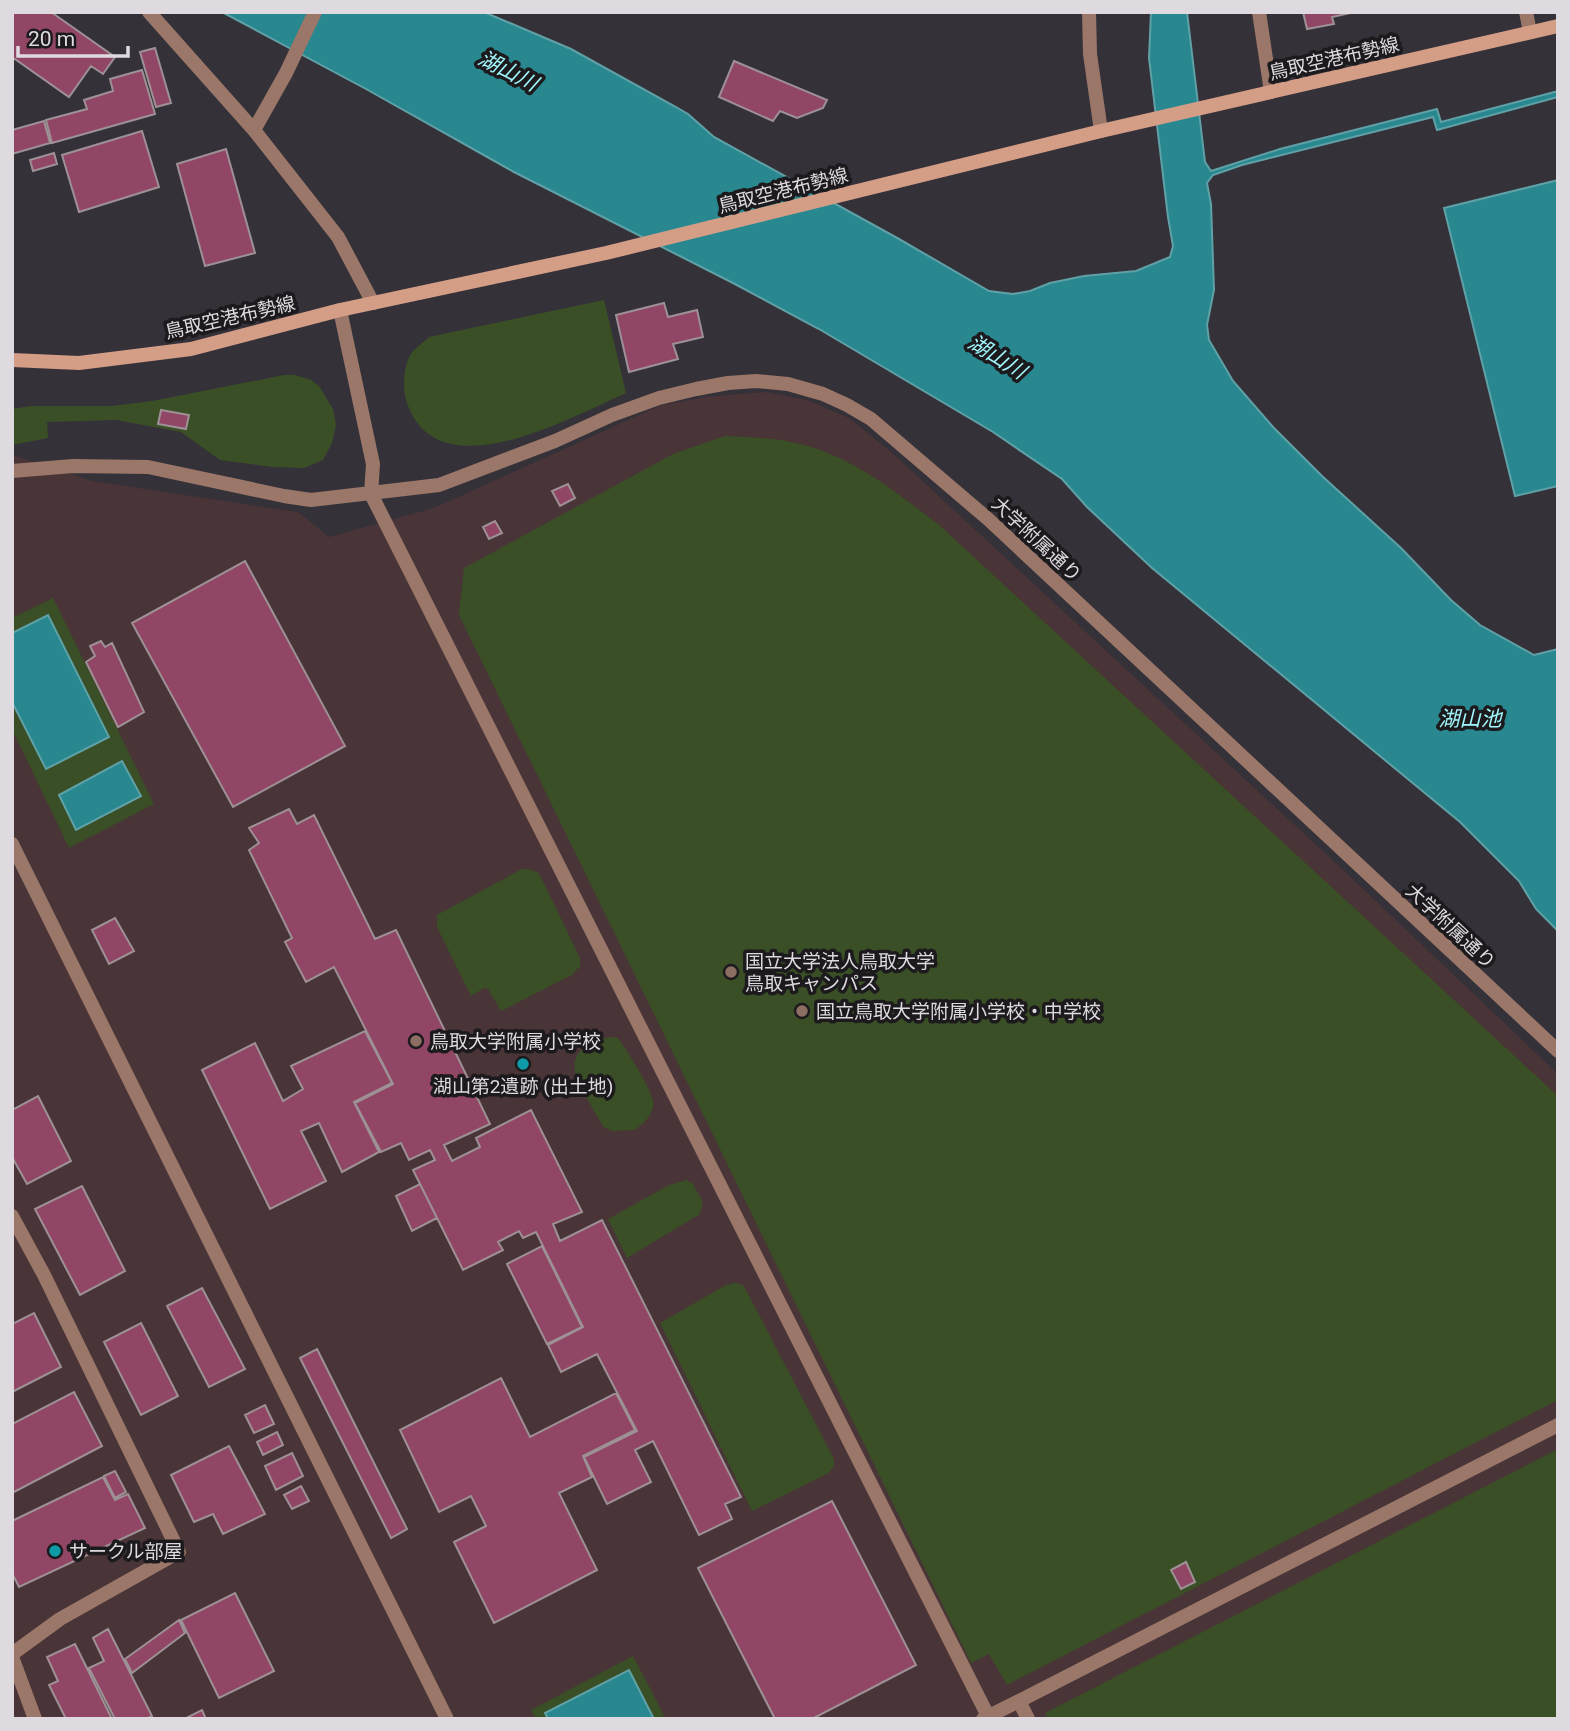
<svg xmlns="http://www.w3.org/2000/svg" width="1570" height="1731" font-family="Roboto,'Noto Sans JP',sans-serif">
	<rect width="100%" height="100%" fill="#353139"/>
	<path fill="#493437" d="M 764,392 L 807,400 L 849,418 L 890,451 L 1341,868 L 1558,1074 L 1558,1719 L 12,1719 L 12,455 L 92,481 L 298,512 L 329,537 L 434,508 L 659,406 L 705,397 Z"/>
	<path fill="#3a4f26" d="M 604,300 L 626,393 C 571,417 438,493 407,403 C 402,389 403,363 413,351 C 418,346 424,342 429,337 Z
		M 284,375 L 295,375 L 311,380 L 319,386 L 333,409 L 336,425 L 332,443 L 323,460 L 304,468 L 273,467 L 220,460 L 181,432 L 116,420 L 47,422 L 48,438 L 12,445 L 12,409 L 31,406 L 112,406 L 152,401 Z
		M 725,436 C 749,437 773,438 796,443 C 849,454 896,492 938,524 L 1558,1096 L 1558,1400 L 1007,1685 L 989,1654 L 971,1663 L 459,615 L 464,568 L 673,454 Z
		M 53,598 L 154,804 L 69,848 L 12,729 L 12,618 Z
		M 522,869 L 529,869 L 539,873 L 580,958 L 580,966 L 572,975 L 501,1011 L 488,989 L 484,988 L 471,996 L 437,927 L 437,915 Z
		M 617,1037 C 625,1046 653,1092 653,1102 C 654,1115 644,1123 635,1130 L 612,1131 L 604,1127 C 597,1117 577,1082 575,1071 C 571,1047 597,1037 617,1037 Z
		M 687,1180 L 693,1184 L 703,1202 L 700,1214 L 627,1258 L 608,1219 L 669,1185 Z
		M 734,1283 L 741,1284 L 745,1288 L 834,1459 L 834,1466 L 829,1473 L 752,1511 L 660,1323 L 726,1285 Z
		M 1558,1449 L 1558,1719 L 1048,1719 L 1045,1713 Z
		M 633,1656 L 666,1719 L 536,1719 L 531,1710 Z"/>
	<path fill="#29888f" stroke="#5fa1a7" stroke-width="2" d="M 222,12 L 484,12 L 571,49 L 676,107 L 688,114 L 714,137 L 899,239 L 989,291 L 1013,294 L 1030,291 L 1050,283 L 1084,276 L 1136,271 L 1170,257 L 1173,246 L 1168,217 L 1149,58 L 1151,12 L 1187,12 L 1205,162 L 1211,171 L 1280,149 L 1437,109 L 1441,122 L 1558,91 L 1558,97 L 1437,130 L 1433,117 L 1242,165 L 1213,175 L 1207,183 L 1211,204 L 1214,290 L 1207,325 L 1209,340 L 1233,381 L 1273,427 L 1322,476 L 1401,548 L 1451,600 L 1480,625 L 1534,655 L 1558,649 L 1558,931 L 1536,909 L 1519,881 L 1460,822 L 1152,568 L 1087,507 L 1062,479 L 993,432 L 819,329 L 733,283 L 514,172 L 366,89 Z
		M 1558,180 L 1558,486 L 1515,496 L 1444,208 Z
		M 48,615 L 109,737 L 46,769 L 12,702 L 12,633 Z
		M 122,761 L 141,796 L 76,830 L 59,795 Z
		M 629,1670 L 654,1719 L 548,1719 L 545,1713 Z"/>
	<path fill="#914666" stroke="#9d9195" stroke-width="2" d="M 51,12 L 115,57 L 103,74 L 91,66 L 69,97 L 12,57 L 13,12 Z
		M 1303,12 L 1355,12 L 1332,17 L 1334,24 L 1307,29 Z
		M 155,48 L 171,103 L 156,107 L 140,52 Z
		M 734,61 L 827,100 L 823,108 L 797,118 L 780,111 L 773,121 L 719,97 Z
		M 142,70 L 155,114 L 52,143 L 46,120 L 87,109 L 84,100 L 113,91 L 110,79 Z
		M 44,121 L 50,143 L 12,154 L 12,130 Z
		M 142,131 L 159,187 L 79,212 L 62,155 Z
		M 226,149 L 255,253 L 205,266 L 177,164 Z
		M 54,153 L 57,164 L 33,171 L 30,160 Z
		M 664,303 L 668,317 L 697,310 L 703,337 L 673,344 L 678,359 L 629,372 L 616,315 Z
		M 161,410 L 189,415 L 186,429 L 158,424 Z
		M 568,484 L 575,498 L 560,506 L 552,491 Z
		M 495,521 L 502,533 L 489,539 L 483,527 Z
		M 245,561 L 345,746 L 233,807 L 132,623 Z
		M 101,641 L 105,647 L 112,643 L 144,712 L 118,727 L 86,662 L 95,656 L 90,646 Z
		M 289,809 L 297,824 L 314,815 L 375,939 L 396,930 L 490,1124 L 444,1145 L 452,1161 L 480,1147 L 476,1138 L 531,1110 L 582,1212 L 553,1224 L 560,1241 L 602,1220 L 741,1497 L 725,1504 L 732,1519 L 699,1535 L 653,1441 L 635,1450 L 651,1482 L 607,1504 L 584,1457 L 637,1431 L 597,1354 L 561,1372 L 548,1345 L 583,1327 L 536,1232 L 523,1238 L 519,1231 L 498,1242 L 503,1250 L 463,1270 L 413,1170 L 435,1160 L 430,1150 L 409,1160 L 401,1143 L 381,1152 L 355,1103 L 393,1084 L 334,967 L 306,982 L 285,942 L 292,938 L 249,850 L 259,843 L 249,828 Z
		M 115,918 L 134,951 L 109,964 L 92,930 Z
		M 365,1031 L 392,1083 L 354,1102 L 379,1152 L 342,1172 L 319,1123 L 301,1131 L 326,1181 L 270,1209 L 202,1070 L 255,1043 L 283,1101 L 303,1089 L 291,1066 Z
		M 38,1096 L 71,1161 L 27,1184 L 12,1157 L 12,1110 Z
		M 420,1184 L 437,1218 L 412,1231 L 396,1196 Z
		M 82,1186 L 125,1271 L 80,1295 L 35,1209 Z
		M 542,1246 L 582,1327 L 547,1344 L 507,1264 Z
		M 202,1288 L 245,1369 L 209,1387 L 167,1306 Z
		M 34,1313 L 61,1367 L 12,1392 L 12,1324 Z
		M 141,1323 L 178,1396 L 141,1415 L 104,1342 Z
		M 317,1349 L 407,1529 L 391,1538 L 300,1358 Z
		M 501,1378 L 530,1437 L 616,1393 L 635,1430 L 583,1456 L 592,1477 L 559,1493 L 597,1570 L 494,1623 L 454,1542 L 486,1526 L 471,1496 L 439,1512 L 400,1430 Z
		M 74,1392 L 102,1446 L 12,1493 L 12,1424 Z
		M 265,1405 L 274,1424 L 254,1433 L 245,1415 Z
		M 277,1432 L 283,1445 L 263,1455 L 257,1442 Z
		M 229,1446 L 265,1514 L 223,1534 L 213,1514 L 194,1522 L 171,1475 Z
		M 292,1453 L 303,1476 L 276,1490 L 265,1466 Z
		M 115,1471 L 126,1492 L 115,1498 L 104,1476 Z
		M 103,1477 L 115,1500 L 128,1494 L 145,1528 L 19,1587 L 12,1573 L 12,1521 Z
		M 301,1486 L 309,1501 L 292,1509 L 284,1495 Z
		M 832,1501 L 916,1665 L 812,1719 L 775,1719 L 698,1568 Z
		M 1186,1562 L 1195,1582 L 1181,1589 L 1171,1570 Z
		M 235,1593 L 274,1671 L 219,1698 L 181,1620 Z
		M 179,1620 L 185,1633 L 132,1673 L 125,1659 Z
		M 108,1629 L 152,1716 L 146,1719 L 115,1719 L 89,1668 L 104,1661 L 93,1638 Z
		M 75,1644 L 112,1719 L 66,1719 L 49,1685 L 58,1681 L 47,1657 Z
		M 202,1710 L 206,1719 L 186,1719 L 186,1718 Z"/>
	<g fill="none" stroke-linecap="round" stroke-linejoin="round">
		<path stroke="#9a7769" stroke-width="14" d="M 371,494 L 988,1716
			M 12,844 L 447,1719
			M 983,1719 L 1019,1701
			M 1028,1719 L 1019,1701 L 1558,1425"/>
		<path stroke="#9a7769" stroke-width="14" d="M 149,12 L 254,130 L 286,73 L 315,12
			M 1089,12 L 1090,54 L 1101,131
			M 1259,12 L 1271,92
			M 1526,12 L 1530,32
			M 254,130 L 338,237 L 373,303
			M 340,310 L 373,464 L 371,494
			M 12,471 L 73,466 L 148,467 L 284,496 L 311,500 L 439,485 L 555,441 L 612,415 L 659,398 L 696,389 L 728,383 L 756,381 L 788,384 L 823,394 L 847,405 L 871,419 L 988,519 L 1558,1051
			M 12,1216 L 44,1275 L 179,1552 L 60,1619 L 12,1654
			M 12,1657 L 35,1719"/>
		<path stroke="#d49d86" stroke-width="14" d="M 12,360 L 79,363 L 191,349 L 340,310 L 606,253 L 1101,131 L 1558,26"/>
	</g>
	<g fill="#8d6e63" stroke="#1c1a1d" stroke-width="2.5">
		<circle cx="731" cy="972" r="7"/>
		<circle cx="802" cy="1011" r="7"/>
		<circle cx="416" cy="1041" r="7"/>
	</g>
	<g fill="#0f9aa8" stroke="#1c1a1d" stroke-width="2.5">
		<circle cx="523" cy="1064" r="7"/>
		<circle cx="55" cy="1551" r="7"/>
	</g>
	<g text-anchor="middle" stroke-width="7" stroke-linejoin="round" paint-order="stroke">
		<g font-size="19" fill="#dedae0" stroke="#1c1a1d">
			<text transform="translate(1334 58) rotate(-13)" y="7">鳥取空港布勢線</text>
			<text transform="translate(783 190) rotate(-14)" y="7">鳥取空港布勢線</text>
			<text transform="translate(230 317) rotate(-13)" y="7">鳥取空港布勢線</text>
			<text transform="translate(1037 539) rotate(43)" y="7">大学附属通り</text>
			<text transform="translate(1451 926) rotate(43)" y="7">大学附属通り</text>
		</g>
		<g font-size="19" fill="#dedae0" stroke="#1c1a1d" text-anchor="start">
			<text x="745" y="968">国立大学法人鳥取大学<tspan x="745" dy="22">鳥取キャンパス</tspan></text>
			<text x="816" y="1018">国立鳥取大学附属小学校・中学校</text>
			<text x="430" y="1048">鳥取大学附属小学校</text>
			<text x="523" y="1093" text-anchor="middle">湖山第2遺跡 (出土地)</text>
			<text x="69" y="1558">サークル部屋</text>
		</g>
		<g font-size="21" font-style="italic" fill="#a0f6fc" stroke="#1c1a1d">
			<text transform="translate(508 71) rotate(27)" y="7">湖山川</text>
			<text transform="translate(997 357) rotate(32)" y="7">湖山川</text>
			<text x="1470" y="726">湖山池</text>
		</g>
	</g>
	<rect width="1570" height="1731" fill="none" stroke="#dedae0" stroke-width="28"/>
	<path d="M18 46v10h110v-10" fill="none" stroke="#dedae0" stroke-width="3.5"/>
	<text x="28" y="46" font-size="21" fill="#dedae0" stroke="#1c1a1d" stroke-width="5" paint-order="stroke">20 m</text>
</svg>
